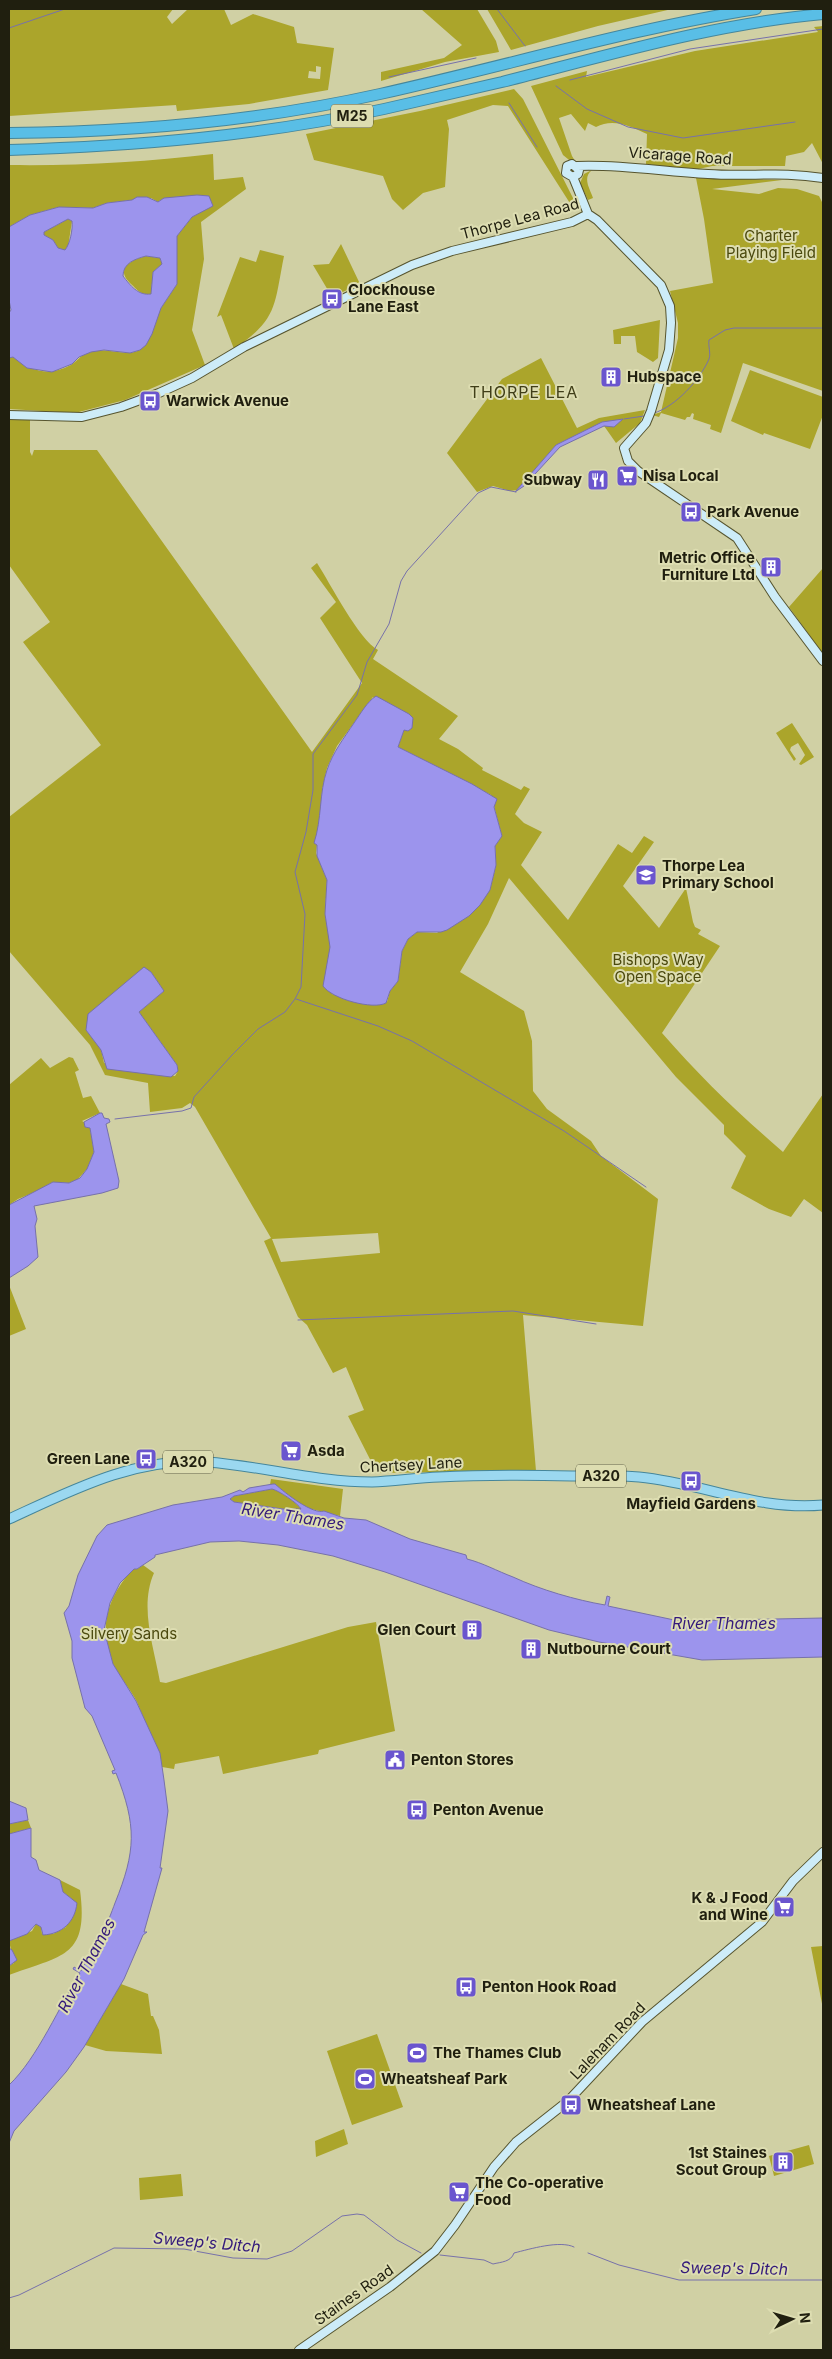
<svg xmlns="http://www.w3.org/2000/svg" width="832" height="2359" font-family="Inter,sans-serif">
	<rect width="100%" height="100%" fill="#d0d0a4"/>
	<path fill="#aba52b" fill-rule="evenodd" d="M 9,9 L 173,9 L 167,17 L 172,24 L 188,9 L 224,9 L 231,25 L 253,14 L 294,27 L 297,43 L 334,48 L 328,90 L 249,104 L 177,111 L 176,105 L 9,116 ZM 316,66 L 321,67 L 320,79 L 308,78 L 309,71 L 316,72 Z
		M 421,9 L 477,9 L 496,41 L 499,52 L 445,62 L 381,81 L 381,72 L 444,58 L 462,45 Z
		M 487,9 L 672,9 L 598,26 L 511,50 Z
		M 823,26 L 823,164 L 812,143 L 804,152 L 786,156 L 785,166 L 712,166 L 694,170 L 646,164 L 647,134 C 630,126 613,118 596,127 L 588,123 L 585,131 L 571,114 L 559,118 L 572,156 L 575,161 L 588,164 L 574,164 L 563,155 L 531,86 L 587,71 L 586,77 L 695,51 L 818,32 L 814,27 Z
		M 514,89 L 523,99 L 575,202 L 573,208 L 508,106 L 493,105 L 447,120 L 449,129 L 445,187 L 423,193 L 403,210 L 392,199 L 383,176 L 314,160 L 306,134 L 420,111 Z
		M 213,154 L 214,180 L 243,177 L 246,189 L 201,222 L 204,259 L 192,330 L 205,365 L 125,400 L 75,413 L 9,409 L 9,358 L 13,357 C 33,371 47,377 71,365 C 79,360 81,353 93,351 C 109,348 125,357 140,350 L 161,308 L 177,284 L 177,236 L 192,217 L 207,208 L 204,195 L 162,199 L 158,202 L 151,198 L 107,203 L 93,208 L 59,207 L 30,215 L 9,227 L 9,165 C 77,166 145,162 213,154 Z
		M 592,170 C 582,178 590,189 593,198 L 588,200 L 580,183 L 584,174 Z
		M 696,178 L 782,180 L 712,189 L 759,194 L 778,188 L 797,189 L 819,196 L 823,204 L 823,391 L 743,363 L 721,433 L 710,429 L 711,425 L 693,419 L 694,414 L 692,413 L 690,417 L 687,417 L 685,420 L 661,413 L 659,417 L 652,415 L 661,412 L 678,338 L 678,323 L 670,291 L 713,283 L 704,219 Z
		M 68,219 L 72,221 L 68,247 L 65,250 L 58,248 L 53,240 L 44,235 L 44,232 Z
		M 341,244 L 360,284 L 332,297 L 313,265 L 329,264 Z
		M 260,250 L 284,256 C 274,306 278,319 234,349 L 221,315 L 217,317 L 240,257 L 256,262 Z
		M 146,256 L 160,258 L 162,264 L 153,272 L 151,294 C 139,295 138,290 131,284 C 114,268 131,260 146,256 Z
		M 660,320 L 658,358 L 653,362 L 637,352 L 635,336 L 621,336 L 621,344 L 614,344 L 613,330 Z
		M 541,358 L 577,428 L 599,418 L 645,410 L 640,423 L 616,443 L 602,423 L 556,445 L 517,490 L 510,491 L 493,486 L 477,492 L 447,453 L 502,379 Z
		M 750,370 L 823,397 L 823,415 L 810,449 L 764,433 L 763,435 L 731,421 Z
		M 9,420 L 30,420 L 30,452 L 32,456 L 34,450 L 97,450 L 312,752 L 362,683 L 320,618 L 336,602 L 311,568 L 317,563 C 330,583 359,640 378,650 L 373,659 L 458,716 L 439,739 L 458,749 L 483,768 L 482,770 L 521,790 L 524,786 L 530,789 L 515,814 L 524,823 L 542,832 L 521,865 L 568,920 L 618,844 L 632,853 L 644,836 L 654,842 L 623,886 L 659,928 L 686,888 L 693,922 L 695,927 L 701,930 L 698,934 L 720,946 L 662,1033 C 700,1077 739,1114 783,1152 L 823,1094 L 823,1213 L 804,1199 L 791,1217 L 769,1209 L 731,1188 L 746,1156 L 724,1134 L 724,1125 L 676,1077 L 509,878 L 488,924 L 460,972 L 524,1011 L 532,1041 L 533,1091 L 547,1109 L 591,1141 L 601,1156 L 658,1199 L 643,1326 L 523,1315 L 536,1471 L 377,1473 L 348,1416 L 364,1410 L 346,1367 L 333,1373 L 307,1325 L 298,1317 L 264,1241 L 271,1238 L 195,1107 L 190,1103 L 182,1108 L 150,1112 L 148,1083 L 105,1075 L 90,1045 L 9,951 L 9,817 L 101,745 L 23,642 L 50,622 L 9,565 ZM 373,697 L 404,730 L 398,747 L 491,795 L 502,836 L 495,846 L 496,865 L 490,890 L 437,933 L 417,932 L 408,939 L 402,951 L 398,981 L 390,991 L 387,1002 L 363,1004 L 332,994 L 330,942 L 325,914 L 327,880 L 316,853 L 317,844 L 315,843 L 320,826 L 322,791 L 327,768 L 337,746 ZM 151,972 L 164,991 L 139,1012 L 177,1065 L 178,1071 L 175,1076 L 104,1063 L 101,1049 L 86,1030 L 88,1024 ZM 378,1233 L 380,1253 L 281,1262 L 272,1239 Z
		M 823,568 L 823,654 L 789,607 Z
		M 792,723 L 814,757 L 801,765 L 799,764 L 805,755 L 798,743 L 791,747 L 790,750 L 796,759 L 794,761 L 776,733 Z
		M 69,1057 L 73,1058 L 79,1070 L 75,1072 L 83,1098 L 91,1096 L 100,1113 L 82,1121 L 84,1122 L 86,1127 L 90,1128 L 94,1152 L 87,1169 L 77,1180 L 69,1183 L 53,1182 L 35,1192 L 18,1199 L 9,1205 L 9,1085 L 41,1058 L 50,1068 Z
		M 9,1285 L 26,1329 L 9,1336 Z
		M 271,1479 L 343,1489 L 340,1516 L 307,1508 L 288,1496 L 275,1484 L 270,1485 Z
		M 272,1489 C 278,1490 299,1504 301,1509 L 283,1509 L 234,1502 L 230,1499 L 234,1496 Z
		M 143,1565 L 154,1573 C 139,1607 154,1647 160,1682 L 166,1683 L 348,1627 L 376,1622 L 395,1731 L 319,1750 L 318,1754 L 223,1774 L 219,1756 L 175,1764 L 174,1769 L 162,1767 C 153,1746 146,1723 137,1702 C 131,1690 121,1679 114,1666 C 97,1630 107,1596 134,1568 L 137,1569 Z
		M 28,1820 L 31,1828 L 9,1834 L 9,1824 Z
		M 60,1880 L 80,1890 C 89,1958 62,1955 9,1975 L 9,1966 L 14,1963 L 9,1941 L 32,1931 L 36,1924 L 41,1927 L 42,1934 L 53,1934 L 66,1927 L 72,1899 L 63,1892 Z
		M 823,1946 L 823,2009 L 811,1947 Z
		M 121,1984 L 148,1994 L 151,2016 L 153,2016 L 159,2030 L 162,2054 L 106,2051 L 85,2045 Z
		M 377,2034 L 403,2107 L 352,2125 L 327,2051 Z
		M 344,2129 L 348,2144 L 316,2157 L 315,2141 Z
		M 809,2145 L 814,2164 L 774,2176 L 769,2156 Z
		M 181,2174 L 183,2196 L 140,2200 L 139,2178 Z"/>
	<path fill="#9c94ed" stroke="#7771aa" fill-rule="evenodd" d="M 197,195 L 209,196 L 213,206 L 192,217 L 177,236 L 177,284 L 161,308 L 152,334 L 146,345 L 140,350 L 130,353 L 104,350 L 91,352 L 79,357 L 72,364 L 52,372 L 27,368 L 13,357 L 9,358 L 9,313 L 11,310 L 9,300 L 9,227 L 30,215 L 59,207 L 93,208 L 107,203 L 132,200 L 137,197 L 147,197 L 158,202 L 164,198 ZM 68,219 L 72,221 C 73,229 70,244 65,250 L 58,248 L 53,240 L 44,235 L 44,232 ZM 146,256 L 160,258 L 162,264 L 153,272 L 151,294 C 138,296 130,285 123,276 C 123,263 135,259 146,256 Z
		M 623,419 L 614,427 L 604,426 L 560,447 L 524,486 L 515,492 L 556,445 L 602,422 Z
		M 376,696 L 409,714 L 413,718 L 412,728 L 408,731 L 404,730 L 398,747 L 472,784 L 497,799 L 494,807 L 502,836 L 495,846 L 496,865 L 490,890 L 480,905 L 469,916 L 447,930 L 441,932 L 417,932 L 408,939 L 402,951 L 398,981 L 390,991 L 386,1003 C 373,1010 332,999 323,986 L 330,947 L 325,914 L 327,880 L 317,856 L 317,845 L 314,843 C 322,819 319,793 327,770 C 333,752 344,738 354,723 C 361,713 367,702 376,696 Z
		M 144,967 L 151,972 L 164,991 L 139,1012 L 177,1065 L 178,1071 L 171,1077 L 107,1069 L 101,1050 L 86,1030 L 88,1014 Z
		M 100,1113 L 102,1113 L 104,1118 L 109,1119 L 110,1122 L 106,1124 L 119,1181 L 118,1188 L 102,1193 L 34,1206 L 37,1219 L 35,1226 L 38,1257 L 28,1266 L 9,1278 L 9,1205 L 53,1182 L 69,1183 L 80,1178 L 87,1169 L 94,1152 L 90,1128 L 85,1127 L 84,1122 Z
		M 273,1484 L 275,1484 C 285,1493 313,1515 324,1511 L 344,1518 L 366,1520 L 410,1539 L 466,1555 L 467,1559 C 483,1563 497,1571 513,1577 C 541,1590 576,1600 605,1605 L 607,1596 L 610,1597 L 608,1606 L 679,1621 L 823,1618 L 823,1657 L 702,1660 L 599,1642 L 549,1630 L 385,1572 L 333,1556 L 278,1545 L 239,1541 L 210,1542 L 155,1555 L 155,1557 L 137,1569 L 134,1569 L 120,1583 L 110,1603 L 104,1630 L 113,1664 L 136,1701 L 160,1753 L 164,1780 L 168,1811 L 160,1868 L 162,1868 L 144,1932 L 147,1932 L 143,1935 L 124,1979 L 84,2047 L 66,2072 L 14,2131 L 9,2143 L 9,2085 C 37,2059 61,2003 80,1973 L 73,1969 L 74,1967 L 81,1971 L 91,1953 L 89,1952 L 96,1938 L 99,1939 C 106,1928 112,1911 115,1903 C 136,1851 137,1826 116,1773 L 113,1774 L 112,1771 L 115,1770 L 92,1716 L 85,1708 L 72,1658 L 72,1641 L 64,1613 L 69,1606 L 78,1575 L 97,1536 L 107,1525 L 173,1505 L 222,1497 L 240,1490 L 243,1492 L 249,1488 ZM 272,1489 C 278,1490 299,1504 301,1509 L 283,1509 L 234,1502 L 230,1499 L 234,1496 Z
		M 9,1801 L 26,1808 L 28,1820 L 9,1824 Z
		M 31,1828 L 31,1857 L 36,1860 L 39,1870 L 60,1880 L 63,1892 L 77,1903 C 75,1922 62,1934 43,1935 L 41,1927 L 36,1924 L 27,1934 L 9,1941 L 9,1834 Z
		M 9,1948 L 12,1950 L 17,1960 L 9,1966 Z"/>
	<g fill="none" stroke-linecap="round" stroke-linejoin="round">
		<path stroke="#7771aa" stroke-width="1" d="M 497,9 L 525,46
			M 9,28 L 65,9
			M 389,77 L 476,58
			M 570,80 L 690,49 L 823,29
			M 556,86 L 587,109 L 628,127 L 683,138 L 795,122
			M 509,103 L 537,147
			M 654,413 C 675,407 700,380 709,359 C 711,353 708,346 709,340 L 725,330 L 734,328 L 823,328
			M 624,419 L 644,416
			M 296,999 L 378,1026 L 412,1041 L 564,1131 L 646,1187
			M 115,1119 L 182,1111 L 191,1108 L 194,1097 L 232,1055 L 258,1029 L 285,1012 L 295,999 L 301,987 L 305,914 L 295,872 L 306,832 L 313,790 L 313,754 L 357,695 L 367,662 L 389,624 L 401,581 L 407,571 L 478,493 L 491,487 L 516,492
			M 298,1320 L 513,1311 L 596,1324
			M 588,2253 L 619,2265 L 679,2280 L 823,2280
			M 440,2255 L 484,2260 L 493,2264 C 501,2262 511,2262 514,2253 C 530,2249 560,2240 574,2247
			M 9,2298 L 19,2295 L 114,2248 L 184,2249 L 233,2258 L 267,2259 L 292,2251 L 342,2216 L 357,2214 L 364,2215 L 397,2240 L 421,2253"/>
		<g stroke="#56542e" stroke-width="10">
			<path id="secondary" d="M 577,166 C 622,164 664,172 708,174 C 749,177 781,171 823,178
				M 573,177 L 578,174 L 579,170 L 572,164 L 567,166 L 566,173 L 573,177 L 588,214
				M 588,214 L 597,220 L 661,285 L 670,306 L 671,323 L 669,350 L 651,411 L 646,423 L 624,448 L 628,461 L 638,471 L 737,538 L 775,597 L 823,661
				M 9,415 L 82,417 L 121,407 L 159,393 L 192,378 L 244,347 L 412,265 L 452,251 L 572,222 L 588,214
				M 299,2350 L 390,2287 L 435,2251 L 455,2225 L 494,2167 L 516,2142 L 568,2101 L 642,2022 L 762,1922 L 793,1881 L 823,1852"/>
		</g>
		<g stroke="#45869b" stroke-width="11">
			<path id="primary" d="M 9,1519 C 72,1490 135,1457 207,1462 C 262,1466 316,1482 372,1482 C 394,1481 417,1478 439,1477 C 483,1475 528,1475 572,1476 C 594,1476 617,1475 639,1477 C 703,1483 757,1511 823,1505"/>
		</g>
		<g stroke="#45869b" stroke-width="12">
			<path id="highway" d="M 9,133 C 133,132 259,121 380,94 C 506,66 629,29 756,9
				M 9,150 C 135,146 260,136 384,109 C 424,100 463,91 502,82 C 609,55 713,24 823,14"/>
		</g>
		<use href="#secondary" stroke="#cdecf8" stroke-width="8"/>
		<use href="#primary" stroke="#9bd8f0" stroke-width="9"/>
		<use href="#highway" stroke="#59bee6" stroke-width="10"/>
	</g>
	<defs>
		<g id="bus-square" transform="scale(1.125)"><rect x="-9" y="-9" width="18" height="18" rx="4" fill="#6a55ce" stroke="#ddddb1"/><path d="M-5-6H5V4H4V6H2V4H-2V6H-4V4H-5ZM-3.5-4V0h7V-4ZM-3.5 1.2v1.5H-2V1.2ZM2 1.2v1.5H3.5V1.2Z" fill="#fff"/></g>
		<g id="building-square" transform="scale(1.125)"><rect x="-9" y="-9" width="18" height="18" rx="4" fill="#6a55ce" stroke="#ddddb1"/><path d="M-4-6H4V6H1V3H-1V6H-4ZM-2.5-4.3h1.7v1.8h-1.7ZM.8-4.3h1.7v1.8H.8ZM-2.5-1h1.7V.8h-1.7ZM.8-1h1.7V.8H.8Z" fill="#fff"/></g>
		<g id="supermarket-square" transform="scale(1.125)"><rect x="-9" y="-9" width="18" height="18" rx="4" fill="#6a55ce" stroke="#ddddb1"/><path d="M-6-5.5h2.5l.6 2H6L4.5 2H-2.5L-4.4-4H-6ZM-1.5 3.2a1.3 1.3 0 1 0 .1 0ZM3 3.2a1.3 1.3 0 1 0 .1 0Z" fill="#fff"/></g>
		<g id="restaurant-square" transform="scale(1.125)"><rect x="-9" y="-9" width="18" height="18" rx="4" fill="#6a55ce" stroke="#ddddb1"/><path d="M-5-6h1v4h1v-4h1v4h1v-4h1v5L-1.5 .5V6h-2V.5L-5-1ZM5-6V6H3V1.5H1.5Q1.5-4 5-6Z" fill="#fff"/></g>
		<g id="school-square" transform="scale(1.125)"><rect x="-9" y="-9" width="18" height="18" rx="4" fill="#6a55ce" stroke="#ddddb1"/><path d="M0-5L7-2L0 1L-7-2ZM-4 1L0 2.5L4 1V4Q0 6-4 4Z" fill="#fff"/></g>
		<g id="civic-square" transform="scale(1.125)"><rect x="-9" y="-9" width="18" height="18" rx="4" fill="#6a55ce" stroke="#ddddb1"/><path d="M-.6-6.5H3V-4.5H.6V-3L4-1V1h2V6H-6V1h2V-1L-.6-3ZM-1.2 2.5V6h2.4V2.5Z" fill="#fff"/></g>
		<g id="stadium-square" transform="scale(1.125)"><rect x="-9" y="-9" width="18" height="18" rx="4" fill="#6a55ce" stroke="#ddddb1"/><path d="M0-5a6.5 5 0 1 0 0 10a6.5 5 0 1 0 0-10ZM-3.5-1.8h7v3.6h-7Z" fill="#fff"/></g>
	</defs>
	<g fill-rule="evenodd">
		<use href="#bus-square" x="332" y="299"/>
		<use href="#building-square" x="611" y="377"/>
		<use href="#bus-square" x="150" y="401"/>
		<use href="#supermarket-square" x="627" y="476"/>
		<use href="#restaurant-square" x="598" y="480"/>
		<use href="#bus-square" x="691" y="512"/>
		<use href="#building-square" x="771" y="567"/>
		<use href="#school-square" x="646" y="875"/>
		<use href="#supermarket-square" x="291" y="1451"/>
		<use href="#bus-square" x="146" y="1459"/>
		<use href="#bus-square" x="691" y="1481"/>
		<use href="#building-square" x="472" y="1630"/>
		<use href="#building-square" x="531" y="1649"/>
		<use href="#civic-square" x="395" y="1760"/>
		<use href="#bus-square" x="417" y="1810"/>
		<use href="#supermarket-square" x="784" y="1907"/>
		<use href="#bus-square" x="466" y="1987"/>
		<use href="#stadium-square" x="417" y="2053"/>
		<use href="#stadium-square" x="365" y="2079"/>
		<use href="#bus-square" x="571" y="2105"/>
		<use href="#building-square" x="783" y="2162"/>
		<use href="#supermarket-square" x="459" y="2192"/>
	</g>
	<g text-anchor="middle" stroke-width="4" stroke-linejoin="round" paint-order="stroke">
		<g fill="#ddddb1" stroke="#595840" stroke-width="1">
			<rect x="331" y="104.5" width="42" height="23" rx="4"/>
			<rect x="163" y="1450.5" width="50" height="23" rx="4"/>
			<rect x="576" y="1464.5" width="50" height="23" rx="4"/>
		</g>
		<g font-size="14" font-weight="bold" fill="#201f0f">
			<text x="352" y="121">M25</text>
			<text x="188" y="1467">A320</text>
			<text x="601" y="1481">A320</text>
		</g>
		<g font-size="15" fill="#201f0f" stroke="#ddddb1">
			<text transform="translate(680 156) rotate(4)" y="5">Vicarage Road</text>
			<text transform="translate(520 219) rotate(-15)" y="5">Thorpe Lea Road</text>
			<text transform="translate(411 1465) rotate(-3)" y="5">Chertsey Lane</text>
			<text transform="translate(608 2041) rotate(-46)" y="5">Laleham Road</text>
			<text transform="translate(354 2295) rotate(-35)" y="5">Staines Road</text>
		</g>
		<g font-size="15" fill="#4b490e" stroke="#ddddb1">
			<text x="771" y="241">Charter<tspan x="771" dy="17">Playing Field</tspan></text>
			<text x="658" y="965">Bishops Way<tspan x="658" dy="17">Open Space</tspan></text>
			<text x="129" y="1639">Silvery Sands</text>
		</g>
		<g font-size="15" font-weight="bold" fill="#201f0f" stroke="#ddddb1" text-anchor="start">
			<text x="348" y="295">Clockhouse<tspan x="348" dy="17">Lane East</tspan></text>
			<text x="627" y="382">Hubspace</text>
			<text x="166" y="406">Warwick Avenue</text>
			<text x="643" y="481">Nisa Local</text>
			<text x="582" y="485" text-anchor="end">Subway</text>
			<text x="707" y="517">Park Avenue</text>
			<text x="755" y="563" text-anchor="end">Metric Office<tspan x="755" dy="17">Furniture Ltd</tspan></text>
			<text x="662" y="871">Thorpe Lea<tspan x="662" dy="17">Primary School</tspan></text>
			<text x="307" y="1456">Asda</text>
			<text x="130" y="1464" text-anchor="end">Green Lane</text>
			<text x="691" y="1509" text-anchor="middle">Mayfield Gardens</text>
			<text x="456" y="1635" text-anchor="end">Glen Court</text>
			<text x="547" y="1654">Nutbourne Court</text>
			<text x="411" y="1765">Penton Stores</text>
			<text x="433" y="1815">Penton Avenue</text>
			<text x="768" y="1903" text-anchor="end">K &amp; J Food<tspan x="768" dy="17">and Wine</tspan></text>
			<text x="482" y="1992">Penton Hook Road</text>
			<text x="433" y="2058">The Thames Club</text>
			<text x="381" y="2084">Wheatsheaf Park</text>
			<text x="587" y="2110">Wheatsheaf Lane</text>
			<text x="767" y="2158" text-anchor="end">1st Staines<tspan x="767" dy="17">Scout Group</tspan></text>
			<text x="475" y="2188">The Co-operative<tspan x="475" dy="17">Food</tspan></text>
		</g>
		<g font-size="16" letter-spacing="1" fill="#403e18" stroke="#ddddb1">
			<text x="524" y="398">THORPE LEA</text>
		</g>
		<g font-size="16" font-style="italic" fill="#33197b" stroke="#ddddb1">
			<text transform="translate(293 1516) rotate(9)" y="6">River Thames</text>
			<text x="724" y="1629">River Thames</text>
			<text transform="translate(86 1965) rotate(-62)" y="6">River Thames</text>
			<text transform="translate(207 2242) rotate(5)" y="6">Sweep's Ditch</text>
			<text transform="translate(734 2268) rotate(1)" y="6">Sweep's Ditch</text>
		</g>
	</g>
	<rect width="832" height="2359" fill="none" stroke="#201f0f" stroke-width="20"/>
	<g transform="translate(792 2319) rotate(85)" stroke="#ddddb1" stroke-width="4" paint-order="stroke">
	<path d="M0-4L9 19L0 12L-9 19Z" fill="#201f0f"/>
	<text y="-8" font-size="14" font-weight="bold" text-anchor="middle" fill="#201f0f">N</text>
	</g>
</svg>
